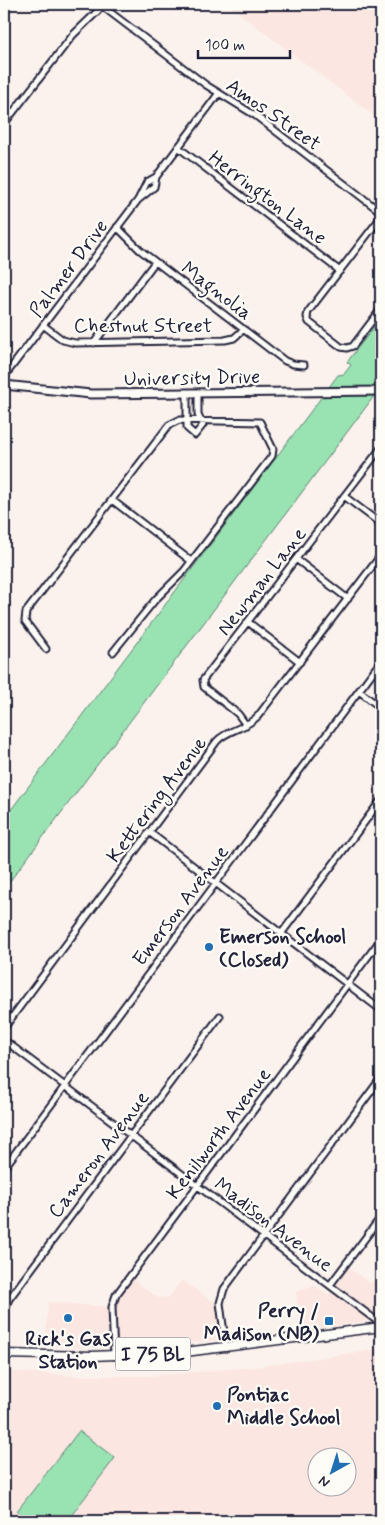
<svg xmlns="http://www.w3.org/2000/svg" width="385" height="1525" font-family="Mynerve,sans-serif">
	<rect width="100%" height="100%" fill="#fcf2ed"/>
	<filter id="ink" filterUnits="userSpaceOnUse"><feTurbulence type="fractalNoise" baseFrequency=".02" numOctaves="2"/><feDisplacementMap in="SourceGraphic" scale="10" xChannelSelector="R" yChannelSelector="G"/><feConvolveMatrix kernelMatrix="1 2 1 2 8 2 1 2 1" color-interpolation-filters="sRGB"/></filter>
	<g filter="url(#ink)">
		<path fill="#fbe6e1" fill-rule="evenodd" d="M 227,4 L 381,4 L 381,121 Z
			M 349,1268 L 369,1283 L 381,1279 L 381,1319 L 300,1331 L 296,1292 L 314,1285 L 328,1295 Z
			M 131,1278 L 158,1298 L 169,1297 L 182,1280 L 216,1304 L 220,1340 L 125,1348 L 45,1347 L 48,1302 L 108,1307 Z
			M 381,1349 L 381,1521 L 4,1521 L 4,1371 L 77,1376 L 149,1376 L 254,1367 ZM 318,1458 L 348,1458 L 348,1488 L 318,1488 Z"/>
		<path fill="#99e2b1" stroke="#5e8276" d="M 381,318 L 381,387 L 4,889 L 4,819 L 338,375 L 344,374 L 351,365 L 347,362 Z
			M 79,1431 L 115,1458 L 67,1521 L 31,1521 L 17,1511 Z"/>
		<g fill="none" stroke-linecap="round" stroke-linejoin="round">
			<g stroke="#22223b" stroke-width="9">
				<path id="minor" d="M 102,6 L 206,85 L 256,116 L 381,212
					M 4,124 L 73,35 L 105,4
					M 178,147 L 340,271
					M 138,200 L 154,187 L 156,177 L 219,93
					M 381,217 L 308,312 L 307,317 L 309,322 L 341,347 L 347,348 L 353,346 L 381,309
					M 117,227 L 140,250 L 285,361 L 293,364 L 304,365
					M 43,325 L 63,340 L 75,343 L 225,340 L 234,338 L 244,329
					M 94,343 L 155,262
					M 4,377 L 138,200 L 147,182 L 156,177
					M 187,393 L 187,428 L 195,435 L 203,425 L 198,415 L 198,393
					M 344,496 L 381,524
					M 112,500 L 191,561
					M 296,559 L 348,599
					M 248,622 L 300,662
					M 46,649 L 25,621 L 26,612 L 169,425 L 179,420 L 260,422 L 273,449 L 272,456 L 184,571 L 155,600 L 113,652
					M 359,691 L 381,708
					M 246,725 L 238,714 L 204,687 L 203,680 L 381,448
					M 149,832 L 381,1010
					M 281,934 L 381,800
					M 4,1028 L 217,741 C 228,729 246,729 258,716 L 381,555
					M 4,1040 L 381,1324
					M 4,1168 L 381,661
					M 330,1285 L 381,1217
					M 4,1312 L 9,1299 L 220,1016
					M 226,1348 L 220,1303 L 224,1289 L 381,1078
					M 114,1356 L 112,1307 L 116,1295 L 381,939"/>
			</g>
			<g stroke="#22223b" stroke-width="11">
				<path id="secondary" d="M 4,385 L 91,394 L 381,391"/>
			</g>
			<g stroke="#22223b" stroke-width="11">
				<path id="primary" d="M 4,1354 L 92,1356 L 185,1352 L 381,1327"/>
			</g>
			<use href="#minor" stroke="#fdfcf7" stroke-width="5"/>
			<use href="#secondary" stroke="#fdfcf7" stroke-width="7"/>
			<use href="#primary" stroke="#fdfcf7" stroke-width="8"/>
		</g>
	</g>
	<g fill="#1f6fb2" stroke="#fdfcf7" stroke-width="2">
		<circle cx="209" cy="947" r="5"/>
		<circle cx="68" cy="1318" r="5"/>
		<rect x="324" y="1316" width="10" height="10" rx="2.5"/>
		<circle cx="217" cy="1406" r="5"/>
	</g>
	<g text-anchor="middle" stroke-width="4.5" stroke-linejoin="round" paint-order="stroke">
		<rect fill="#fdfcf7" stroke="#646373" stroke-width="1" x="115.5" y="1337.5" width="75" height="33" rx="4"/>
		<g font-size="19" font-weight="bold" fill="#22223b">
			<text x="153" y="1361">I 75 BL</text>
		</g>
		<g font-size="20" fill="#22223b" stroke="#fdfcf7">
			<text transform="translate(274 114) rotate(35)" y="7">Amos Street</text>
			<text transform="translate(268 197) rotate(37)" y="7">Herrington Lane</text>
			<text transform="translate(68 268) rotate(-53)" y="7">Palmer Drive</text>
			<text transform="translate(217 290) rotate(37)" y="7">Magnolia</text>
			<text x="143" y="332">Chestnut Street</text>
			<text transform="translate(192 377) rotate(-1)" y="7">University Drive</text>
			<text transform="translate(261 581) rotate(-52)" y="7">Newman Lane</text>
			<text transform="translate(156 799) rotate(-53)" y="7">Kettering Avenue</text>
			<text transform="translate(180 905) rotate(-53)" y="7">Emerson Avenue</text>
			<text transform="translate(218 1133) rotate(-53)" y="7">Kenilworth Avenue</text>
			<text transform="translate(98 1154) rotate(-53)" y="7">Cameron Avenue</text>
			<text transform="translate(274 1224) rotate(37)" y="7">Madison Avenue</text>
		</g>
		<g font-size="20" font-weight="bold" fill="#22223b" stroke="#fdfcf7" text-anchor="start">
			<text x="219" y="943">Emerson School<tspan x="219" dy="23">(Closed)</tspan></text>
			<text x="319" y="1317" text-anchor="end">Perry /<tspan x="319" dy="23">Madison (NB)</tspan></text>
			<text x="68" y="1345" text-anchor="middle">Rick's Gas<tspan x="68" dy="23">Station</tspan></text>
			<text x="227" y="1401">Pontiac<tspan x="227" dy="23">Middle School</tspan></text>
		</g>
	</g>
	<rect width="385" height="1525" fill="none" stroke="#fdfcf7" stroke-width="20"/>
	<rect x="10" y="10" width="365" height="1505" fill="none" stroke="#22223b" stroke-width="2" filter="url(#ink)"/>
	<g transform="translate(332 1472) rotate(219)"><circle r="24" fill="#fdfcf7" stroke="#a5a5ac"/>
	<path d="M0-4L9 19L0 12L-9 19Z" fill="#1f6fb2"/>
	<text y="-8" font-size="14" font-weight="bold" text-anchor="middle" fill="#22223b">N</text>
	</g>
	<path d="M198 50v8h92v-8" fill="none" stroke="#22223b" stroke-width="2.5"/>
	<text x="205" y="50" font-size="15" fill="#22223b" stroke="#fdfcf7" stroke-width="4" paint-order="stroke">100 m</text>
</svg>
